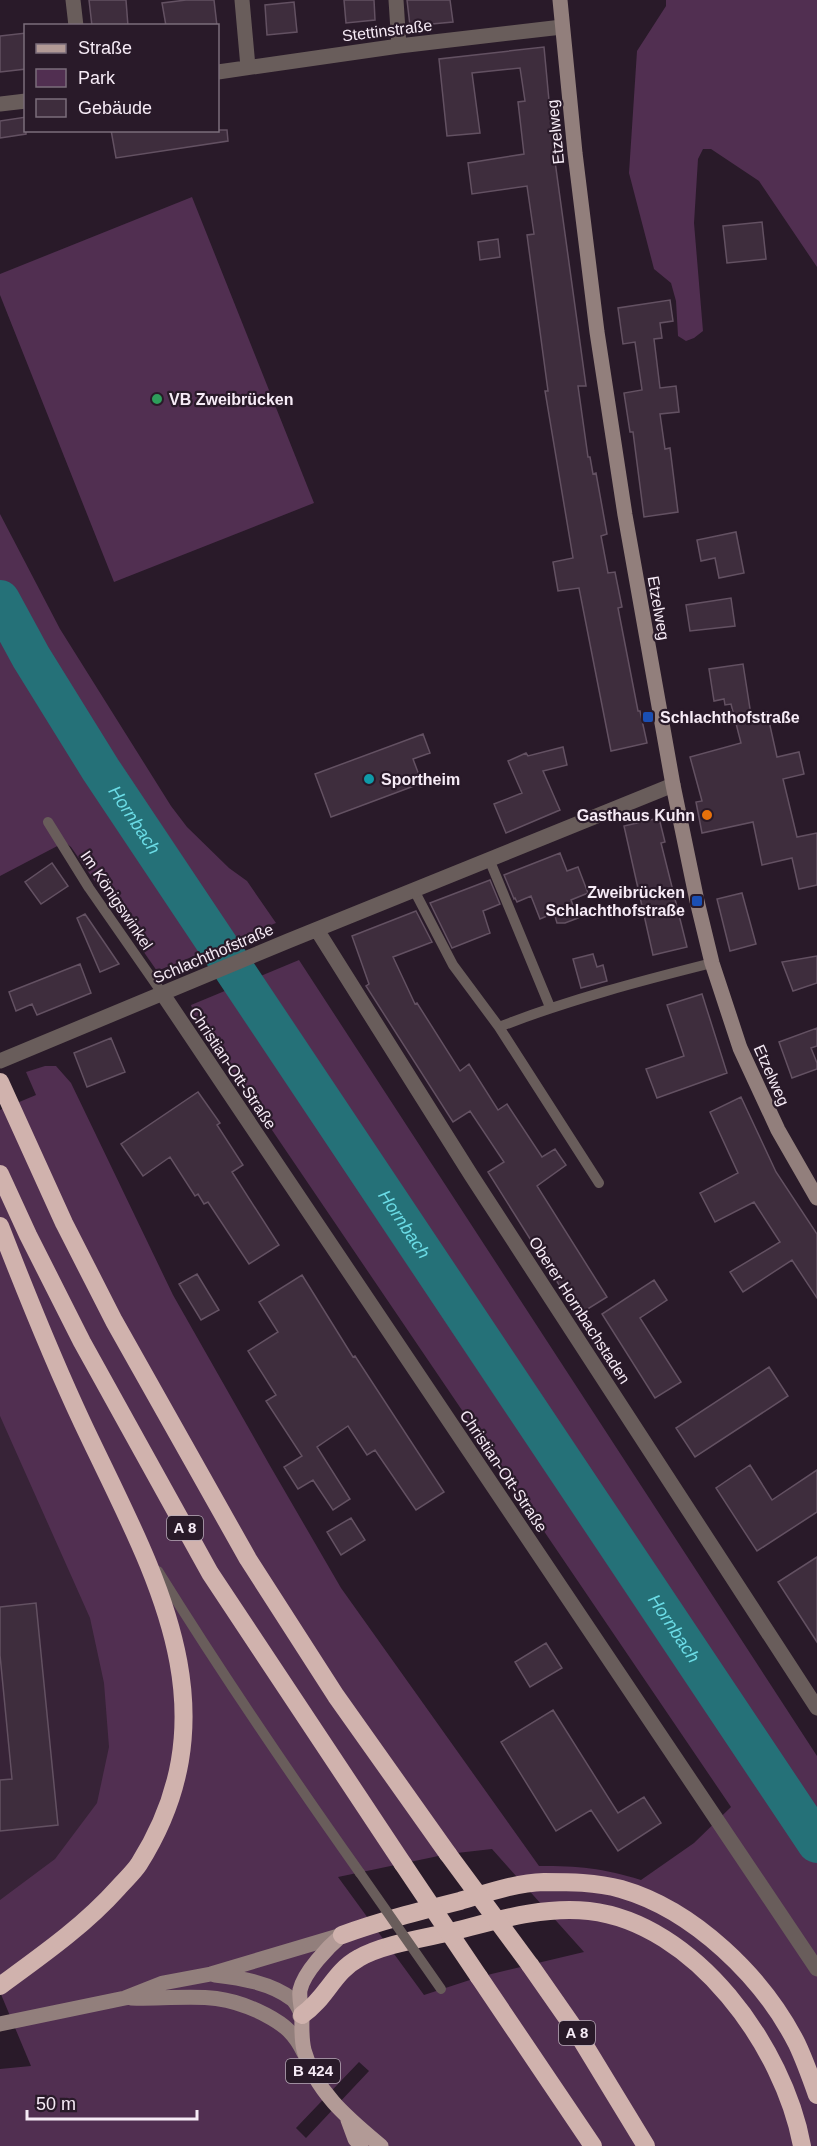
<svg xmlns="http://www.w3.org/2000/svg" width="817" height="2146" font-family="Arial,sans-serif">
	<rect width="100%" height="100%" fill="#291a29"/>
	<path fill="#372337" d="M 0,1343 L 102,1567 L 136,1783 L 0,1924 Z"/>
	<path fill="#512f51" fill-rule="evenodd" d="M 666,0 L 817,0 L 817,267 L 759,181 L 711,149 L 703,149 L 698,159 L 694,223 L 703,331 L 694,338 L 686,341 L 678,336 L 676,301 L 671,283 L 654,269 L 629,173 L 637,51 L 666,6 Z
		M 192,197 L 314,503 L 114,582 L 0,295 L 0,274 Z
		M 0,514 L 60,629 L 171,806 L 187,827 L 229,868 L 247,881 L 276,923 L 157,971 L 71,847 L 65,842 L 0,876 Z
		M 299,960 L 817,1756 L 817,2146 L 0,2146 L 0,2069 L 31,2066 L 0,1992 L 0,1900 L 55,1859 L 97,1803 L 109,1747 L 104,1683 L 90,1618 L 0,1416 L 0,1110 L 36,1095 L 26,1072 L 45,1066 L 56,1066 L 71,1083 L 173,1295 L 269,1464 L 341,1588 L 539,1866 C 579,1866 602,1868 641,1880 L 694,1843 L 731,1807 L 194,1015 L 191,1005 ZM 492,1849 L 584,1952 L 479,1977 L 424,1995 L 338,1877 L 448,1854 ZM 359,2062 L 369,2071 L 306,2138 L 296,2128 Z"/>
	<g fill="none" stroke-linecap="round" stroke-linejoin="round">
		<path stroke="#257178" stroke-width="40" id="s1" d="M 0,600 L 31,657 L 101,770 L 817,1843"/>
	</g>
	<path fill="#3e2d3d" stroke="#635162" stroke-width="1.5" d="M 89,0 L 126,0 L 128,26 L 92,26 Z
		M 186,0 L 214,0 L 217,26 L 166,26 L 162,3 Z
		M 344,0 L 374,0 L 375,20 L 346,23 Z
		M 407,0 L 450,0 L 453,22 L 410,26 Z
		M 294,2 L 297,32 L 267,35 L 265,5 Z
		M 26,33 L 26,69 L 0,72 L 0,36 Z
		M 544,47 L 554,154 L 586,386 L 578,386 L 588,457 L 590,457 L 593,474 L 596,473 L 607,534 L 601,536 L 608,573 L 615,572 L 622,607 L 618,608 L 638,711 L 640,711 L 647,743 L 611,751 L 579,588 L 558,591 L 553,562 L 573,558 L 545,391 L 548,391 L 527,235 L 534,234 L 527,186 L 472,194 L 468,163 L 524,154 L 518,102 L 525,101 L 520,68 L 472,73 L 480,133 L 447,136 L 439,59 Z
		M 26,117 L 26,134 L 0,138 L 0,121 Z
		M 111,130 L 227,130 L 228,141 L 116,158 Z
		M 762,222 L 766,259 L 727,263 L 723,226 Z
		M 498,239 L 500,257 L 480,260 L 478,242 Z
		M 670,300 L 673,321 L 660,323 L 662,338 L 654,339 L 660,388 L 676,386 L 679,412 L 660,414 L 665,449 L 670,448 L 678,512 L 644,517 L 633,432 L 630,432 L 624,393 L 642,390 L 635,342 L 623,344 L 618,308 Z
		M 736,532 L 744,573 L 719,578 L 715,558 L 701,561 L 697,540 Z
		M 731,598 L 735,626 L 690,631 L 686,605 Z
		M 743,664 L 751,715 L 767,712 L 777,757 L 799,752 L 804,774 L 783,779 L 797,837 L 817,833 L 817,885 L 799,889 L 792,858 L 762,865 L 753,822 L 702,833 L 696,802 L 702,801 L 690,757 L 741,743 L 731,704 L 725,705 L 724,699 L 714,701 L 709,669 Z
		M 423,734 L 430,753 L 413,759 L 422,783 L 331,817 L 315,774 Z
		M 563,747 L 567,765 L 543,771 L 560,810 L 506,833 L 494,804 L 522,793 L 508,761 L 526,753 L 528,756 Z
		M 659,818 L 665,842 L 661,843 L 687,947 L 653,955 L 624,826 Z
		M 560,853 L 567,871 L 578,867 L 588,893 L 571,900 L 578,918 L 565,923 L 557,923 L 554,913 L 540,919 L 531,896 L 517,902 L 515,898 L 514,899 L 504,875 Z
		M 52,863 L 68,886 L 41,904 L 25,882 Z
		M 490,880 L 500,904 L 483,911 L 490,933 L 452,948 L 430,903 Z
		M 742,893 L 756,944 L 730,951 L 717,899 Z
		M 416,911 L 432,942 L 393,957 L 415,1004 L 417,1003 L 460,1071 L 469,1064 L 498,1110 L 507,1104 L 542,1157 L 555,1149 L 566,1165 L 537,1186 L 607,1297 L 578,1315 L 488,1172 L 504,1162 L 470,1111 L 453,1122 L 366,986 L 369,984 L 352,936 Z
		M 85,914 L 119,964 L 100,972 L 77,918 Z
		M 593,954 L 597,967 L 603,965 L 607,981 L 581,988 L 573,959 Z
		M 817,956 L 817,983 L 793,991 L 782,962 Z
		M 80,964 L 91,993 L 37,1015 L 32,1004 L 16,1011 L 9,992 Z
		M 702,994 L 727,1073 L 657,1098 L 646,1069 L 684,1056 L 667,1005 Z
		M 817,1028 L 817,1046 L 811,1048 L 817,1063 L 817,1069 L 792,1078 L 779,1042 Z
		M 111,1038 L 125,1072 L 87,1087 L 74,1053 Z
		M 198,1092 L 220,1123 L 217,1125 L 243,1165 L 232,1172 L 279,1245 L 249,1264 L 208,1202 L 204,1204 L 198,1194 L 195,1196 L 170,1157 L 143,1176 L 121,1144 Z
		M 741,1097 L 776,1172 L 817,1234 L 817,1298 L 792,1260 L 743,1292 L 730,1272 L 780,1242 L 754,1202 L 715,1222 L 700,1193 L 738,1173 L 710,1112 Z
		M 197,1274 L 219,1310 L 201,1320 L 179,1284 Z
		M 302,1275 L 353,1357 L 355,1356 L 444,1492 L 416,1510 L 375,1450 L 367,1455 L 348,1426 L 317,1447 L 350,1499 L 333,1510 L 313,1480 L 298,1489 L 284,1467 L 302,1456 L 266,1401 L 276,1395 L 248,1351 L 278,1332 L 259,1302 Z
		M 654,1280 L 667,1300 L 640,1318 L 681,1382 L 655,1398 L 602,1314 Z
		M 769,1367 L 788,1396 L 695,1457 L 676,1428 Z
		M 750,1465 L 772,1500 L 817,1470 L 817,1512 L 757,1551 L 716,1488 Z
		M 351,1518 L 365,1540 L 341,1555 L 327,1532 Z
		M 817,1557 L 817,1642 L 778,1582 Z
		M 36,1603 L 58,1825 L 0,1831 L 0,1780 L 12,1779 L 0,1655 L 0,1607 Z
		M 546,1643 L 562,1668 L 530,1687 L 515,1662 Z
		M 553,1710 L 618,1813 L 644,1797 L 661,1823 L 618,1851 L 591,1810 L 556,1831 L 501,1742 Z"/>
	<g fill="none" stroke-linecap="round" stroke-linejoin="round">
		<path stroke="#695d5b" stroke-width="10" d="M 48,822 L 89,888 L 162,993
			M 489,859 L 550,1007
			M 414,890 L 453,965 L 499,1027 L 599,1183
			M 499,1027 C 568,1000 640,981 712,963
			M 158,1571 C 222,1674 290,1774 360,1873"/>
		<path stroke="#695d5b" stroke-width="15" d="M 73,0 L 76,26
			M 242,0 L 248,67
			M 396,0 L 399,46
			M 218,72 L 399,46 L 562,27
			M 0,104 L 26,101
			M 317,930 L 471,1175 L 817,1708
			M 162,993 L 817,1969
			M 0,1061 L 288,941 L 673,785"/>
		<path stroke="#927f7c" stroke-width="15" d="M 560,0 L 575,153 L 597,332 L 625,515 L 673,785 L 697,901 L 712,963 L 740,1048 L 778,1130 L 817,1198
			M 215,1975 C 241,1978 271,1983 292,1999 C 297,2003 299,2010 302,2015 L 300,2016
			M 131,1998 C 184,2000 215,1988 266,2015 C 285,2025 295,2034 304,2053
			M 0,2024 L 125,1998 L 163,1983 L 211,1974 L 342,1935"/>
		<path stroke="#b29a96" stroke-width="15" d="M 342,1935 C 328,1947 304,1972 300,1990 C 299,1998 301,2006 302,2013 C 302,2026 301,2038 304,2050 C 315,2092 350,2120 381,2146
			M 348,2120 L 355,2139 L 361,2146"/>
		<path stroke="#d0b2ad" stroke-width="18" d="M 0,1082 L 64,1223 L 114,1321 L 248,1559 L 336,1696 L 448,1854
			M 0,1174 L 28,1235 L 82,1342 L 210,1573 L 403,1864
			M 0,1226 C 26,1293 52,1358 82,1422 C 151,1569 238,1707 139,1864 C 133,1873 125,1880 118,1888 C 84,1926 41,1956 0,1986
			M 342,1935 C 380,1921 420,1911 460,1901 C 487,1893 515,1883 544,1882 C 569,1882 596,1882 621,1889 C 694,1910 763,1977 797,2044 C 805,2061 811,2078 817,2095
			M 530,1965 L 576,2031 L 646,2146
			M 479,1977 L 593,2146
			M 302,2015 C 327,1998 333,1972 359,1958 C 383,1944 426,1938 455,1931 C 498,1920 543,1906 589,1911 C 695,1923 784,2047 802,2146"/>
		<path stroke="#695d5b" stroke-width="10" d="M 360,1873 L 441,1989"/>
		<path stroke="#d0b2ad" stroke-width="18" d="M 448,1854 L 530,1965
			M 403,1864 L 479,1977"/>
	</g>
	<circle fill="#2e9e5b" stroke="#291a29" stroke-width="2" cx="157" cy="399" r="6"/>
	<g fill="#1a4fb4" stroke="#291a29" stroke-width="2">
		<rect x="642" y="711" width="12" height="12" rx="3"/>
		<rect x="691" y="895" width="12" height="12" rx="3"/>
	</g>
	<circle fill="#0f9aa8" stroke="#291a29" stroke-width="2" cx="369" cy="779" r="6"/>
	<circle fill="#e8710a" stroke="#291a29" stroke-width="2" cx="707" cy="815" r="6"/>
	<g text-anchor="middle" stroke-width="4.5" stroke-linejoin="round" paint-order="stroke">
		<g fill="#291a29" stroke="#b8acb8" stroke-width="1.5">
			<rect x="167" y="1516" width="36" height="24" rx="4.5"/>
			<rect x="559" y="2021" width="36" height="24" rx="4.5"/>
			<rect x="286" y="2059" width="54" height="24" rx="4.5"/>
		</g>
		<g font-size="15" font-weight="bold" fill="#f6ebf6">
			<text x="185" y="1533">A 8</text>
			<text x="577" y="2038">A 8</text>
			<text x="313" y="2076">B 424</text>
		</g>
		<g font-size="16" fill="#f6ebf6" stroke="#291a29">
			<text transform="translate(387 30) rotate(-7)" y="6">Stettinstraße</text>
			<text transform="translate(555 132) rotate(-96)" y="6">Etzelweg</text>
			<text transform="translate(659 608) rotate(80)" y="6">Etzelweg</text>
			<text transform="translate(117 900) rotate(56)" y="6">Im Königswinkel</text>
			<text transform="translate(213 953) rotate(-23)" y="6">Schlachthofstraße</text>
			<text transform="translate(233 1068) rotate(56)" y="6">Christian-Ott-Straße</text>
			<text transform="translate(772 1075) rotate(66)" y="6">Etzelweg</text>
			<text transform="translate(580 1310) rotate(57)" y="6">Oberer Hornbachstaden</text>
			<text transform="translate(504 1471) rotate(56)" y="6">Christian-Ott-Straße</text>
		</g>
		<g font-size="16" font-weight="bold" fill="#f6ebf6" stroke="#291a29" text-anchor="start">
			<text x="169" y="405">VB Zweibrücken</text>
			<text x="660" y="723">Schlachthofstraße</text>
			<text x="381" y="785">Sportheim</text>
			<text x="695" y="821" text-anchor="end">Gasthaus Kuhn</text>
			<text x="685" y="898" text-anchor="end">Zweibrücken<tspan x="685" dy="18">Schlachthofstraße</tspan></text>
		</g>
		<g font-size="18" font-style="italic" fill="#6bdce6" stroke="#291a29">
			<text dy="6" stroke="none"><textPath href="#s1" startOffset="258">Hornbach</textPath></text>
			<text dy="6" stroke="none"><textPath href="#s1" startOffset="744">Hornbach</textPath></text>
			<text dy="6" stroke="none"><textPath href="#s1" startOffset="1230">Hornbach</textPath></text>
		</g>
	</g>
	<rect x="24" y="24" width="195" height="108" fill="#291a29" stroke="#7b6e7b" stroke-width="1.5"/>
	<rect x="36" y="44" width="30" height="9" fill="#b29a96" stroke="#7b6e7b" stroke-width="1.5"/>
	<text x="78" y="54" font-size="18" fill="#f6ebf6">Straße</text>
	<rect x="36" y="69" width="30" height="18" fill="#512f51" stroke="#7b6e7b" stroke-width="1.5"/>
	<text x="78" y="84" font-size="18" fill="#f6ebf6">Park</text>
	<rect x="36" y="99" width="30" height="18" fill="#3e2d3d" stroke="#7b6e7b" stroke-width="1.5"/>
	<text x="78" y="114" font-size="18" fill="#f6ebf6">Gebäude</text>
	<path d="M27 2110v9h170v-9" fill="none" stroke="#f6ebf6" stroke-width="3"/>
	<text x="36" y="2110" font-size="18" fill="#f6ebf6" stroke="#291a29" stroke-width="4.5" paint-order="stroke">50 m</text>
</svg>
